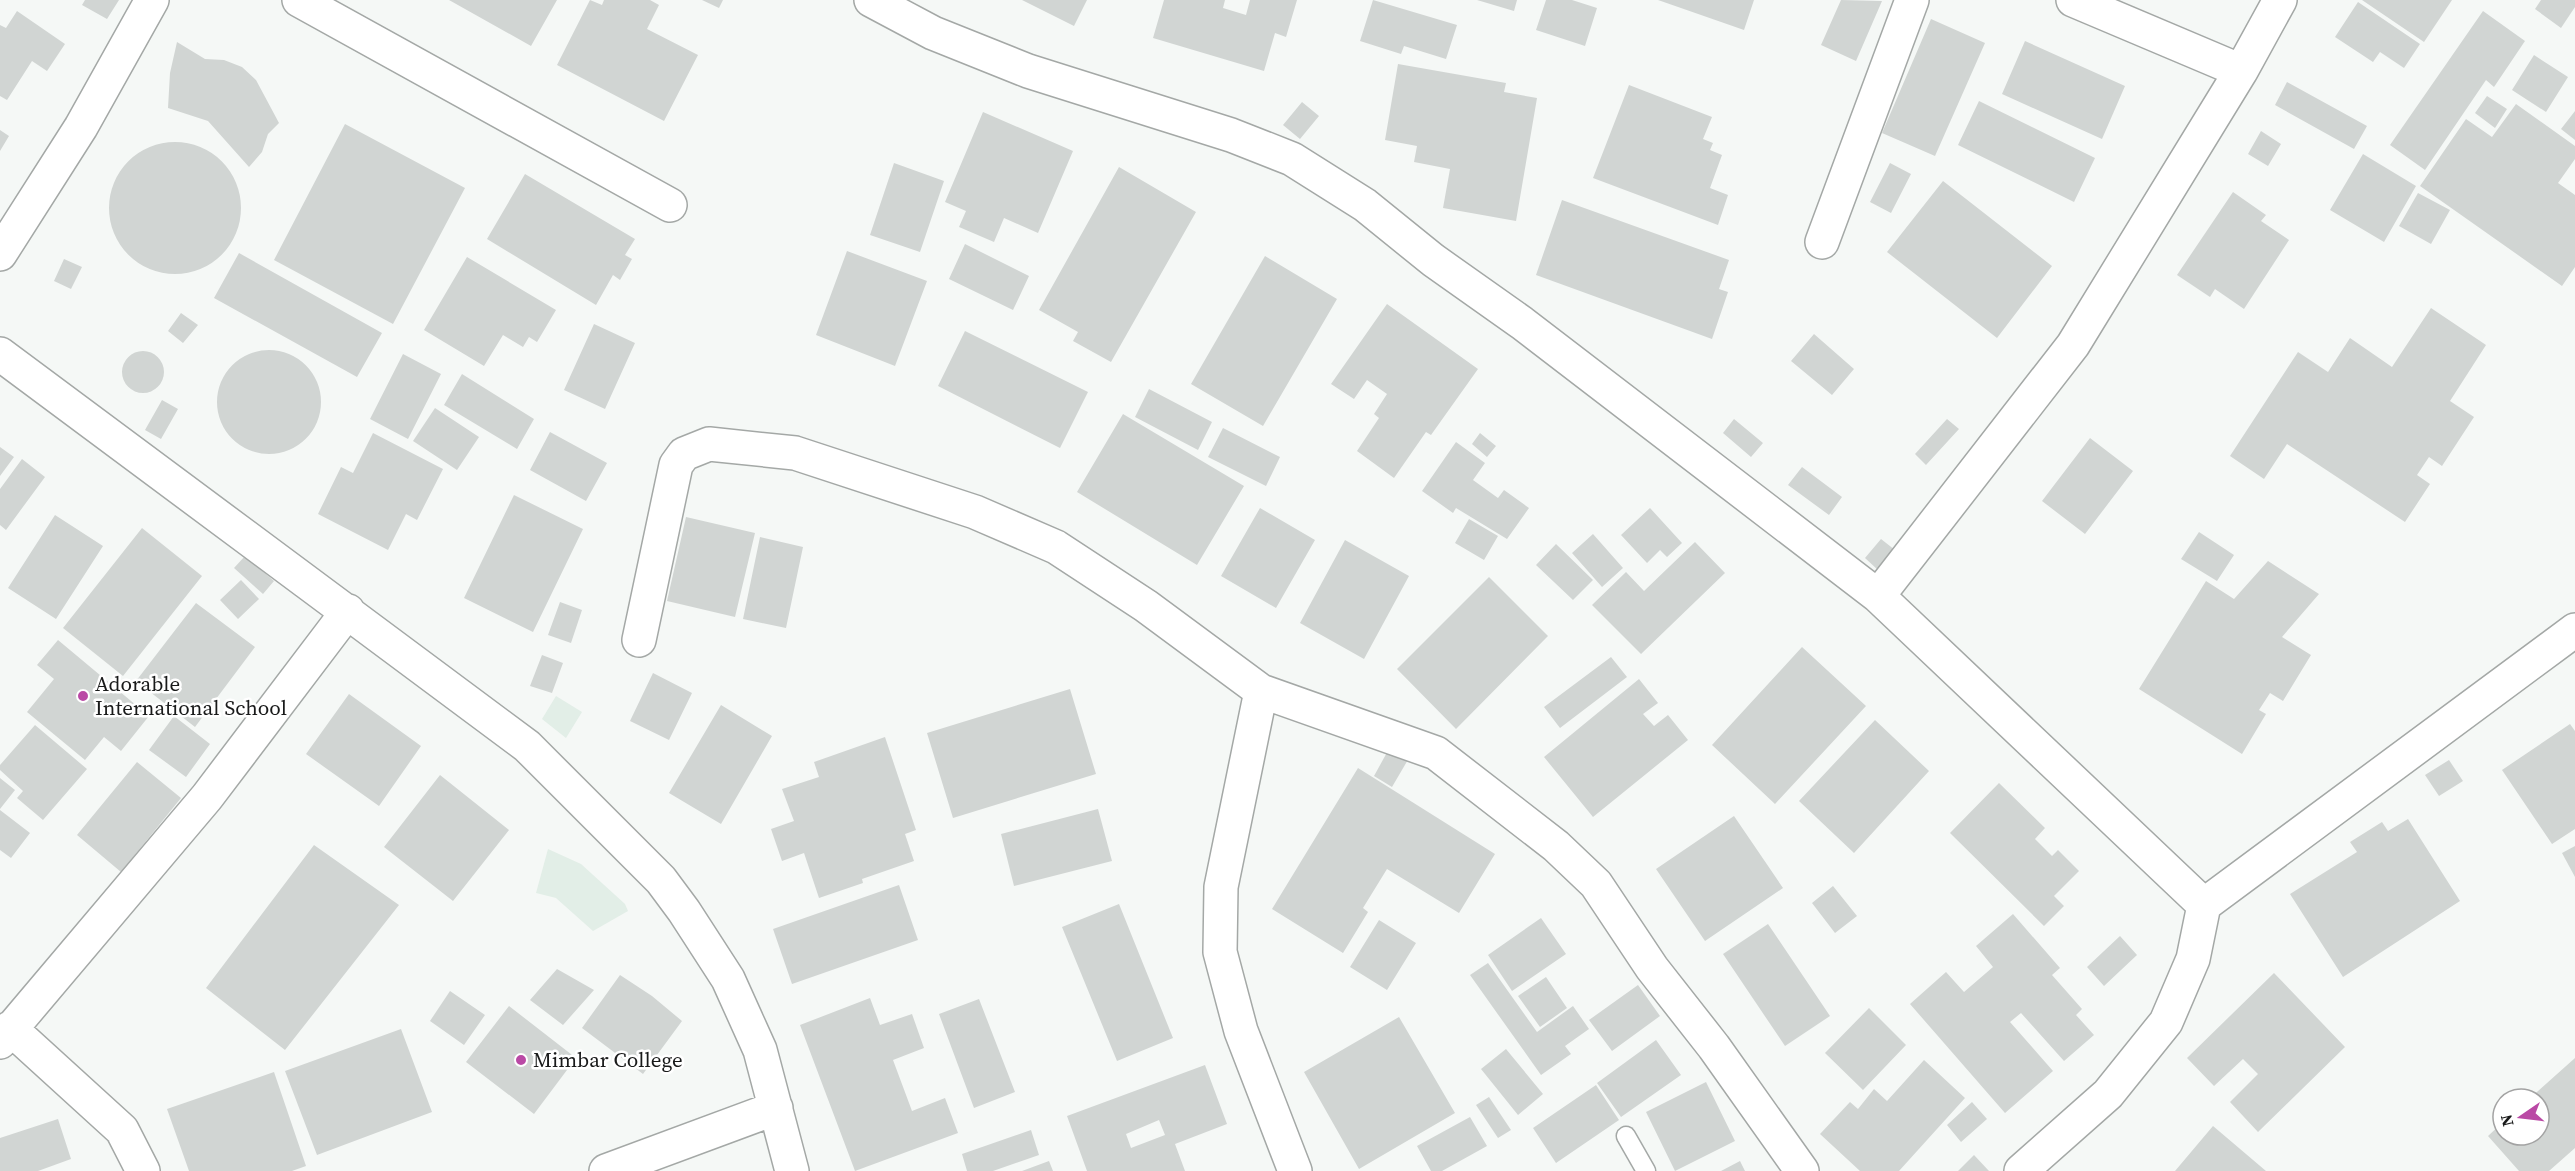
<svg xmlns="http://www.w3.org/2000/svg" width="2575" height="1171" font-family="'Source Serif 4',serif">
	<rect width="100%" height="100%" fill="#f5f8f6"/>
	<path fill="#e2eee7" d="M 556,696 L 582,712 L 566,738 L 542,719 Z
		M 548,849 L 581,864 L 625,904 L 628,911 L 593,931 L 556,898 L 536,893 Z"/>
	<path fill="#d1d5d3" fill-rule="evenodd" d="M 85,0 L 119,0 L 107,19 L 82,5 Z
		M 449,0 L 557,0 L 531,46 Z
		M 590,0 L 602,5 L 604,0 L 650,0 L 659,5 L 647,29 L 698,55 L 664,121 L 557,65 Z
		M 702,0 L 723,0 L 719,8 Z
		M 1022,0 L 1087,0 L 1074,26 Z
		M 1164,0 L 1225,0 L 1223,8 L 1246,15 L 1250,0 L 1297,0 L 1286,37 L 1275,33 L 1264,71 L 1153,38 Z
		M 1373,0 L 1457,25 L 1446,59 L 1404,46 L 1401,54 L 1360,41 Z
		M 1477,0 L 1517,0 L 1514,11 Z
		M 1546,0 L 1572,0 L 1597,8 L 1585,46 L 1536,30 Z
		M 1658,0 L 1754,0 L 1744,30 Z
		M 1841,0 L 1882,1 L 1856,61 L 1821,45 Z
		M 2362,0 L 2452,0 L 2424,42 Z
		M 2541,0 L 2575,0 L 2575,7 L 2561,28 L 2535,9 Z
		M 2358,2 L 2420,44 L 2404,68 L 2380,52 L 2373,62 L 2335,37 Z
		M 17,11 L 65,44 L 47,71 L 32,61 L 7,100 L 0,96 L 0,25 L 6,28 Z
		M 2483,11 L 2525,41 L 2494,87 L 2486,80 L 2425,170 L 2390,145 Z
		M 1931,19 L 1985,43 L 1935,156 L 1882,133 Z
		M 2025,41 L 2125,86 L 2102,139 L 2002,94 Z
		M 177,42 L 205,59 L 224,60 L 242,67 L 256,80 L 279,123 L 268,134 L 262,152 L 249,167 L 208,121 L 168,108 L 170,73 Z
		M 2534,55 L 2568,77 L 2546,112 L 2512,90 Z
		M 1398,64 L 1506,83 L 1504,92 L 1537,98 L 1516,221 L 1443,208 L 1450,169 L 1414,162 L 1417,146 L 1385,140 Z
		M 2287,82 L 2367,126 L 2354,149 L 2275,105 Z
		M 1629,85 L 1712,117 L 1703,139 L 1713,143 L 1710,150 L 1722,155 L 1710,188 L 1728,195 L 1718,225 L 1593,178 Z
		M 2487,96 L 2507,109 L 2495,128 L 2475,113 Z
		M 1979,101 L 2095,158 L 2074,202 L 1958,145 Z
		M 1302,102 L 1319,116 L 1300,139 L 1283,125 Z
		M 2516,104 L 2575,146 L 2575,159 L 2558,183 L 2575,195 L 2575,267 L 2562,286 L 2420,186 L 2466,119 L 2492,137 Z
		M 2575,111 L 2575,140 L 2561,129 Z
		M 983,112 L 1073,151 L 1038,233 L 1004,218 L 994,242 L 959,227 L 966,211 L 945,202 Z
		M 345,124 L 465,188 L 393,324 L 274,260 Z
		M 0,130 L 9,136 L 0,151 Z
		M 2261,131 L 2281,144 L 2268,166 L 2248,154 Z
		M109 208a66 66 0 1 1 132 0a66 66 0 1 1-132 0Z
		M 2363,154 L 2416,186 L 2384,242 L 2330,210 Z
		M 894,163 L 944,181 L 920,252 L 870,235 Z
		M 1890,163 L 1911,174 L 1891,213 L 1870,202 Z
		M 1119,167 L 1196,212 L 1111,362 L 1073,341 L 1078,332 L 1039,310 Z
		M 525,174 L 635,239 L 625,255 L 632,259 L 620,280 L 613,275 L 596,305 L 487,239 Z
		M 1943,181 L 2052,266 L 1997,338 L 1887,252 Z
		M 2233,192 L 2266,215 L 2261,221 L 2289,240 L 2244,309 L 2215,289 L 2210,297 L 2177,275 Z
		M 2418,193 L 2450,210 L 2431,244 L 2399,226 Z
		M 1562,200 L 1729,260 L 1719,289 L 1728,292 L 1712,339 L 1536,275 Z
		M 965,244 L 1029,276 L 1013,310 L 949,279 Z
		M 847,251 L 927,281 L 895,366 L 816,335 Z
		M 239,253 L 382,333 L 357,377 L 214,298 Z
		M 1265,256 L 1337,299 L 1263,426 L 1191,384 Z
		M 467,257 L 556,310 L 537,342 L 529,337 L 523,347 L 503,335 L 484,366 L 424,330 Z
		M 64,259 L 82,267 L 71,289 L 54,281 Z
		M 1387,304 L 1478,369 L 1431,435 L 1426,432 L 1394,478 L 1357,451 L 1379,418 L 1374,414 L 1387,394 L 1367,380 L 1354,399 L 1331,384 Z
		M 2431,308 L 2486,345 L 2450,401 L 2474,417 L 2442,466 L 2429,457 L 2417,475 L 2430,484 L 2405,522 L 2287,444 L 2264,479 L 2230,456 L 2298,352 L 2328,372 L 2350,338 L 2392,367 Z
		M 181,313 L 198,325 L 183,343 L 168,331 Z
		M 594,324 L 635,343 L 605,409 L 564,390 Z
		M 965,331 L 1088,392 L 1060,448 L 938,386 Z
		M 1814,334 L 1854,369 L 1832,395 L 1791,361 Z
		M217 402a52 52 0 1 1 104 0a52 52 0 1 1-104 0Z
		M122 372a21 21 0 1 1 42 0a21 21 0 1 1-42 0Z
		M 403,354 L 441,374 L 408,439 L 370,419 Z
		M 462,374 L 534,419 L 517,449 L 444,405 Z
		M 1149,389 L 1212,422 L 1198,450 L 1135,417 Z
		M 162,400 L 178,409 L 161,439 L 145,430 Z
		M 435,408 L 479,437 L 457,470 L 413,441 Z
		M 1123,414 L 1244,486 L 1197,565 L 1077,492 Z
		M 1734,419 L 1763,443 L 1751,457 L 1723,433 Z
		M 1947,419 L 1959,429 L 1926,465 L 1915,454 Z
		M 1223,428 L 1280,457 L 1266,486 L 1208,457 Z
		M 550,432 L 607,463 L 586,501 L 530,470 Z
		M 373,433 L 443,469 L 417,520 L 406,514 L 388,550 L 318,514 L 341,467 L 353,473 Z
		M 1480,433 L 1496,446 L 1487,457 L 1472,444 Z
		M 2090,438 L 2133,471 L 2085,534 L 2042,501 Z
		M 1456,442 L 1485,463 L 1473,480 L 1498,498 L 1504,490 L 1529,508 L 1507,539 L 1456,508 L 1453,513 L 1422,491 Z
		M 0,447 L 14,457 L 0,476 Z
		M 22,459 L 45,477 L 6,530 L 0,525 L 0,489 Z
		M 1802,467 L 1842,497 L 1829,515 L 1788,485 Z
		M 514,495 L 583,529 L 533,632 L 464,598 Z
		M 1260,508 L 1315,540 L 1276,608 L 1221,576 Z
		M 1650,508 L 1682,543 L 1667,557 L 1660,550 L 1647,563 L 1621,535 Z
		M 55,515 L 103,546 L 56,619 L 8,588 Z
		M 686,517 L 755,533 L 735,617 L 667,601 Z
		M 1469,519 L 1498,536 L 1484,560 L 1455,543 Z
		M 142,528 L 202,576 L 123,676 L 63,628 Z
		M 2199,532 L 2234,555 L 2217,581 L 2181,559 Z
		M 1593,534 L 1623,568 L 1602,587 L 1572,553 Z
		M 760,537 L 803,547 L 786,628 L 743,619 Z
		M 1881,539 L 1895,550 L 1878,570 L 1865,558 Z
		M 1345,540 L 1409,576 L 1364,659 L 1300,623 Z
		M 1695,542 L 1725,573 L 1641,654 L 1592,605 L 1626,572 L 1644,591 Z
		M 1556,544 L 1593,580 L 1573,600 L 1536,565 Z
		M 245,556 L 274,581 L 263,594 L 234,568 Z
		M 2268,561 L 2319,594 L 2282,637 L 2311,655 L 2283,701 L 2270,693 L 2259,710 L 2266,714 L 2242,754 L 2139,689 L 2206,581 L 2234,599 Z
		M 1489,577 L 1548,636 L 1456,729 L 1397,669 Z
		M 241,580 L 259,599 L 238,619 L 220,600 Z
		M 560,602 L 582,610 L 571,643 L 548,635 Z
		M 196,603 L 255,647 L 195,727 L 136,681 Z
		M 58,640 L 149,716 L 121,751 L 104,737 L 85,760 L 27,712 L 54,679 L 37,665 Z
		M 1802,647 L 1866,706 L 1775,804 L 1712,745 Z
		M 542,655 L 563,663 L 552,693 L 530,686 Z
		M 1611,657 L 1627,677 L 1560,728 L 1544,707 Z
		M 653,673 L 692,693 L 669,740 L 630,721 Z
		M 1639,679 L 1658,703 L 1643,714 L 1654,726 L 1668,715 L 1688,740 L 1593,817 L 1544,757 Z
		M 1070,689 L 1096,774 L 953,818 L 927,733 Z
		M 349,694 L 421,746 L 379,806 L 306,754 Z
		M 721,705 L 772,736 L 721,824 L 669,793 Z
		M 174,716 L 210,744 L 186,777 L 149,750 Z
		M 1875,720 L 1929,771 L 1854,853 L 1799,801 Z
		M 2570,724 L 2575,731 L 2575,829 L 2552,844 L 2502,770 Z
		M 35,725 L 87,769 L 43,820 L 17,798 L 23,791 L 0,770 L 0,765 Z
		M 885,737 L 916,830 L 905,834 L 914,861 L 862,879 L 863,883 L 819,898 L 804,853 L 782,861 L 771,829 L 794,821 L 782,789 L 819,777 L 814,762 Z
		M 1390,747 L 1409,758 L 1392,787 L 1374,776 Z
		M 2449,760 L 2463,781 L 2439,796 L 2425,775 Z
		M 137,762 L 181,798 L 121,872 L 77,835 Z
		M 1358,768 L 1495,854 L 1459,913 L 1387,869 L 1363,908 L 1368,912 L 1343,953 L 1272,909 Z
		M 440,775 L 509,830 L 453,901 L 384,847 Z
		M 0,778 L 15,790 L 0,809 Z
		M 1999,783 L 2045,828 L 2035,839 L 2052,856 L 2058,850 L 2079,871 L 2054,896 L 2064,906 L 2044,926 L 1950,833 Z
		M 1098,809 L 1112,861 L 1014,886 L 1001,834 Z
		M 0,810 L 30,833 L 11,858 L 0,850 Z
		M 1734,816 L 1783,888 L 1705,941 L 1656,869 Z
		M 2408,819 L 2460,901 L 2343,977 L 2290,894 L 2357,852 L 2350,842 L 2382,822 L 2388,831 Z
		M 314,845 L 399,905 L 285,1050 L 206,988 Z
		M 2575,846 L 2575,877 L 2562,853 Z
		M 899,885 L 918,940 L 792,984 L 773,929 Z
		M 1833,886 L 1857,916 L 1835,933 L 1812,903 Z
		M 1119,904 L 1173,1038 L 1117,1061 L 1062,927 Z
		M 2013,914 L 2060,968 L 2052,975 L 2082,1009 L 2076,1015 L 2094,1035 L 2064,1061 L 2021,1013 L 2010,1022 L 2053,1071 L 2005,1113 L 1910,1004 L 1946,972 L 1964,992 L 1993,967 L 1976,946 Z
		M 1541,918 L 1566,954 L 1512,991 L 1488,955 Z
		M 1379,920 L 1416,943 L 1387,990 L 1350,967 Z
		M 1768,924 L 1830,1016 L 1785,1046 L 1723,954 Z
		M 2120,936 L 2137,955 L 2104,986 L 2087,967 Z
		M 1488,963 L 1537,1032 L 1573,1006 L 1589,1029 L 1565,1046 L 1571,1054 L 1541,1075 L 1470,975 Z
		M 557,969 L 594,990 L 563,1025 L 530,1000 Z
		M 2274,973 L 2345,1047 L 2258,1132 L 2230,1102 L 2258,1074 L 2243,1059 L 2214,1086 L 2187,1058 Z
		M 620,975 L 652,996 L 682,1021 L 643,1074 L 582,1028 Z
		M 1546,977 L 1567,1008 L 1540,1027 L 1518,996 Z
		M 1638,985 L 1660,1016 L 1612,1051 L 1589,1020 Z
		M 450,991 L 485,1015 L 464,1045 L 430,1021 Z
		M 870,998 L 880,1025 L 912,1014 L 924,1048 L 893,1060 L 912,1111 L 945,1098 L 958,1133 L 855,1171 L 800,1025 Z
		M 979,999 L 1015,1092 L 974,1108 L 939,1014 Z
		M 509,1006 L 576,1058 L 534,1114 L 466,1062 Z
		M 1869,1008 L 1906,1045 L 1863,1090 L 1825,1053 Z
		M 1399,1017 L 1455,1113 L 1359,1169 L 1304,1072 Z
		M 401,1029 L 432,1112 L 317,1155 L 285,1071 Z
		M 1656,1040 L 1681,1075 L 1621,1117 L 1597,1083 Z
		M 1506,1049 L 1543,1094 L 1518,1115 L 1481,1069 Z
		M 2575,1058 L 2575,1148 L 2549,1171 L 2519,1171 L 2488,1136 L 2503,1122 L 2503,1135 L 2539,1135 L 2539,1099 L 2529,1099 Z
		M 1924,1060 L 1965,1098 L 1899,1171 L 1860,1171 L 1820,1134 L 1850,1102 L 1858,1109 L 1874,1089 L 1887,1101 Z
		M 1205,1065 L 1227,1124 L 1175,1144 L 1185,1171 L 1087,1171 L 1067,1116 ZM 1159,1120 L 1165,1135 L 1131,1148 L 1126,1134 Z
		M 274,1072 L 306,1166 L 292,1171 L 189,1171 L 167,1109 Z
		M 1706,1082 L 1735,1141 L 1675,1171 L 1646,1112 Z
		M 1596,1085 L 1619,1120 L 1556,1163 L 1533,1128 Z
		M 1489,1097 L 1511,1130 L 1498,1138 L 1476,1105 Z
		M 1972,1102 L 1987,1119 L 1961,1142 L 1947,1125 Z
		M 1470,1117 L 1487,1146 L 1442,1171 L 1431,1171 L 1417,1146 Z
		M 58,1119 L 71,1159 L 38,1171 L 0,1171 L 0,1138 Z
		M 2213,1126 L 2266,1171 L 2175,1171 Z
		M 1031,1130 L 1039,1155 L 993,1171 L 967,1171 L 962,1154 Z
		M 1974,1155 L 1989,1171 L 1958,1171 Z
		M 1049,1161 L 1053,1171 L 1022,1171 Z
		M 1740,1161 L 1745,1171 L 1721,1171 Z"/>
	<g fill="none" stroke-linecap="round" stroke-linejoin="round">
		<g stroke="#a4a8a6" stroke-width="21">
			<path id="service" d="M 1626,1136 L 1646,1171"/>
		</g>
		<g stroke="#a4a8a6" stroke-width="36">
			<path id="minor" d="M 299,0 L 670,205
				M 871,0 L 933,33 L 1028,71 L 1231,135 L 1292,159 L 1365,205 L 1433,260 L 1522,323 L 1878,596 L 2204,905
				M 2073,0 L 2241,71
				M 1822,242 L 1912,0
				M 0,254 L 81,127 L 152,0
				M 0,354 L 527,746 L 661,880 L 684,911 L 728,979 L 760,1050 L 792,1171
				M 1878,596 L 2073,345 L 2241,71 L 2280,0
				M 639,640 L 676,465 L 684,454 L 709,444 L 795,453 L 975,512 L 1056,547 L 1146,606 L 1261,691 L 1436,753 L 1556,846 L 1596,884 L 1652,968 L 1714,1047 L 1802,1171
				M 1261,691 L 1221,887 L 1220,952 L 1241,1031 L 1295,1171
				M 10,1028 L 122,1130 L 143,1171
				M 0,1042 L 207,797 L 348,611
				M 606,1171 L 776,1108
				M 2021,1171 L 2108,1094 L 2166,1022 L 2193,959 L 2204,905 L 2575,630"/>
		</g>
		<use href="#service" stroke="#fff" stroke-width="18"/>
		<use href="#minor" stroke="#fff" stroke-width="33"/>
	</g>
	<g fill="#ba49a5" stroke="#fff" stroke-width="2">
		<circle cx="83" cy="696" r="6"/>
		<circle cx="521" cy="1060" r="6"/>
	</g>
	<g text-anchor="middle" stroke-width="5" stroke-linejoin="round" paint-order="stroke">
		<g font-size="21" fill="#191a1a" stroke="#fff" text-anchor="start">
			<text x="95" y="691">Adorable<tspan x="95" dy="24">International School</tspan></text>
			<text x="533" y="1067">Mimbar College</text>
		</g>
	</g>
	<g transform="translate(2521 1117) rotate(256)"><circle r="28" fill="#ffffff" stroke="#a3a3a3" stroke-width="1.5"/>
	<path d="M0-4.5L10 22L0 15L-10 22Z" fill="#ba49a5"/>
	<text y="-9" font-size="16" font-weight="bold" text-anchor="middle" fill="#191a1a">N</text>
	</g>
</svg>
